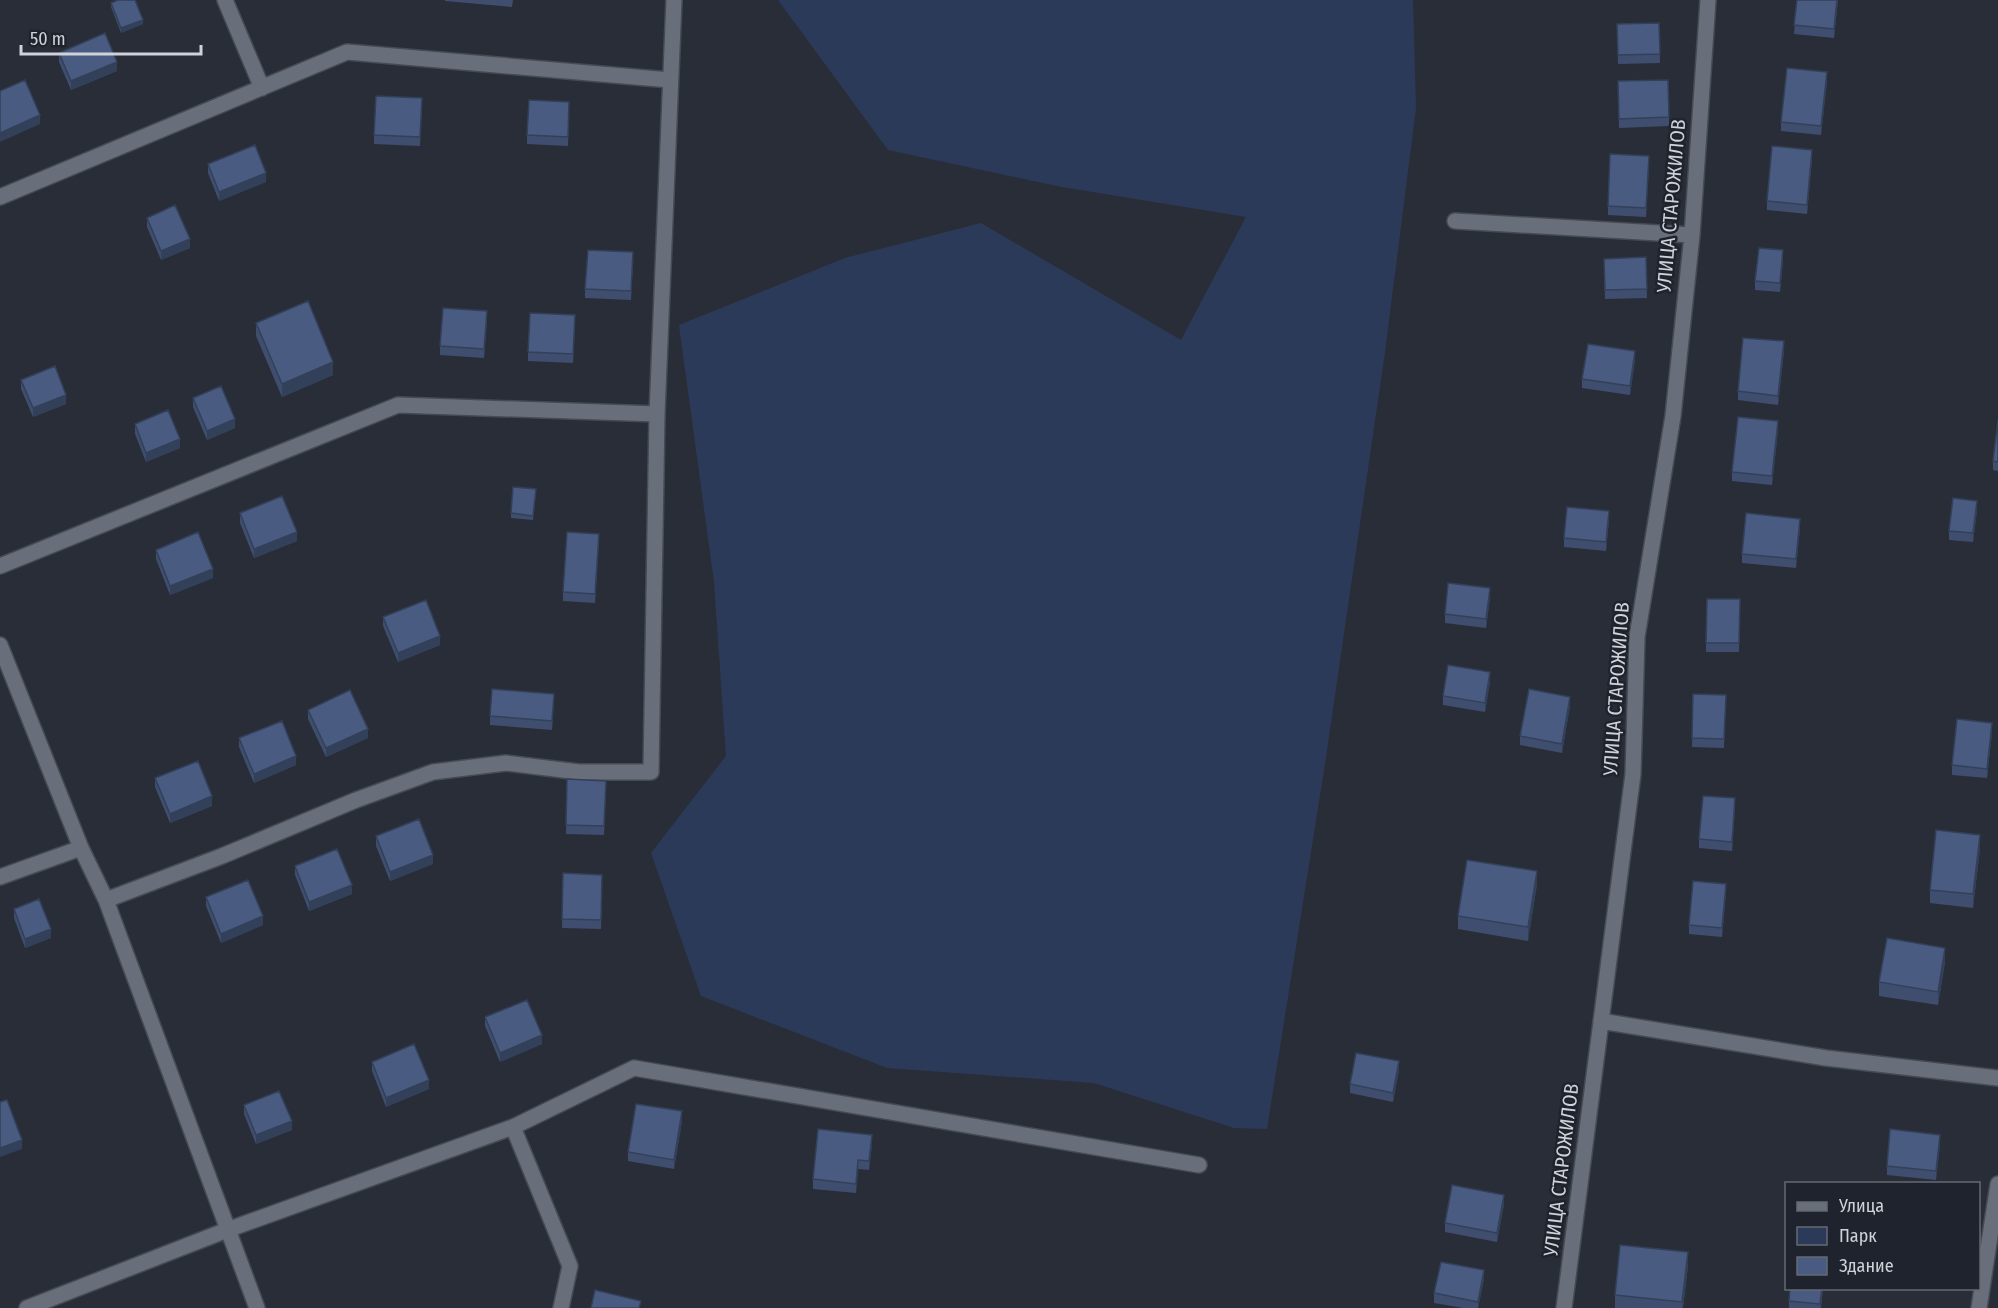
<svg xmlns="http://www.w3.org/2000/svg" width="1998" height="1308" font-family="'Fira Sans Condensed',sans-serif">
	<rect width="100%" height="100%" fill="#292d37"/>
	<path fill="#2c3a5a" d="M 778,0 L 1413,0 L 1416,108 L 1385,352 L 1325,764 L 1267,1129 L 1234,1128 L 1094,1083 L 887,1068 L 701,996 L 651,853 L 726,756 L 714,582 L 679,325 L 845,258 L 981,223 L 1181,340 L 1246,217 L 1062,187 L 888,150 Z"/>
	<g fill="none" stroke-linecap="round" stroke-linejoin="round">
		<g stroke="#464a52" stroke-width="18">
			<path id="minor" d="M 225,0 L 262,88
				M 0,197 L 347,52 L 670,80
				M 1455,221 L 1692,235
				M 0,566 L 398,405 L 657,414
				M 0,645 L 81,848 L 106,900 L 257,1308
				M 0,877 L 81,848
				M 106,900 L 222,856 L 356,800 L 433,772 L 506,763 L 579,772 L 651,772 L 657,414 L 674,0
				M 1601,1021 L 1826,1058 L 1998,1078
				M 513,1127 L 570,1266 L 561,1308
				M 27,1308 L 227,1230 L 513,1127 L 634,1068 L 1199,1165
				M 1564,1308 L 1633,774 L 1637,637 L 1673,416 L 1692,235 L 1708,0
				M 1979,1308 L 1998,1184"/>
		</g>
		<use href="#minor" stroke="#696f7a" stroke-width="15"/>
	</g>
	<path fill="#3f4e6f" d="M 445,0 L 513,0 L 512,7 L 445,1 Z
		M 1797,0 L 1838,0 L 1834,38 L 1794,34 Z
		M 111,3 L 143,24 L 121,33 L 111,7 Z
		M 1659,23 L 1660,63 L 1618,64 L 1617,24 Z
		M 59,53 L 117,71 L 71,90 L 59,62 Z
		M 1618,81 L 1669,117 L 1669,126 L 1619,128 Z
		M 1827,81 L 1821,135 L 1781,131 L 1781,122 Z
		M 422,108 L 420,146 L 374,144 L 374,135 Z
		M 569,111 L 568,146 L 527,144 L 527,135 Z
		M 1812,159 L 1807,214 L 1767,210 L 1767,201 Z
		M 208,164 L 266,182 L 219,201 L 208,173 Z
		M 1649,165 L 1646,217 L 1608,215 L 1608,206 Z
		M 147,218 L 190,248 L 161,260 L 147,227 Z
		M 1646,257 L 1647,298 L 1605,299 L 1604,259 Z
		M 1783,260 L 1780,292 L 1755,290 L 1755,281 Z
		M 633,261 L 631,300 L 585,298 L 585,289 Z
		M 487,320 L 484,358 L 440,355 L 440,346 Z
		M 256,323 L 333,375 L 282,397 L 256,336 Z
		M 575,324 L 573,363 L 528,361 L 528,352 Z
		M 1784,351 L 1778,405 L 1738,400 L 1738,391 Z
		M 1635,360 L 1630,395 L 1582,388 L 1582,379 Z
		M 21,380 L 66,404 L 33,417 L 21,389 Z
		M 193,398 L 235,428 L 207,440 L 193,407 Z
		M 1998,420 L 1998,471 L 1993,470 L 1993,461 Z
		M 135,424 L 180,448 L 146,462 L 135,434 Z
		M 1778,430 L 1772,485 L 1732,481 L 1732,472 Z
		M 536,493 L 533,520 L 511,518 L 511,513 Z
		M 1977,510 L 1973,542 L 1949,540 L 1949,531 Z
		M 240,513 L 297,541 L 254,558 L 240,523 Z
		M 1609,520 L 1606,551 L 1564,547 L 1564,538 Z
		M 1800,528 L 1796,568 L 1742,563 L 1742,554 Z
		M 599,543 L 595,603 L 563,601 L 563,592 Z
		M 156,550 L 213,578 L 170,595 L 156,559 Z
		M 1490,597 L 1486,628 L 1445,623 L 1445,614 Z
		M 1740,599 L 1739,652 L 1706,652 L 1706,643 Z
		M 383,617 L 440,645 L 398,662 L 383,626 Z
		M 1490,682 L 1485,712 L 1443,705 L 1443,696 Z
		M 1693,694 L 1726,695 L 1724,748 L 1692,747 Z
		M 554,703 L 552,730 L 490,725 L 490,716 Z
		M 1570,706 L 1562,753 L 1520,745 L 1520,736 Z
		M 308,710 L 368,738 L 326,757 L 308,719 Z
		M 1992,732 L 1987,778 L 1952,775 L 1952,765 Z
		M 239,738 L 296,765 L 254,783 L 239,747 Z
		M 155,778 L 212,806 L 170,823 L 155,787 Z
		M 567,779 L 606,790 L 604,835 L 566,834 Z
		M 1735,807 L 1732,851 L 1699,848 L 1699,839 Z
		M 376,836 L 433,864 L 390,881 L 376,846 Z
		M 1980,848 L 1973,908 L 1930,903 L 1930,890 Z
		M 295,866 L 352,894 L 309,911 L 295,875 Z
		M 563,873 L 602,875 L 601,929 L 562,928 Z
		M 1537,884 L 1528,941 L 1458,929 L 1458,916 Z
		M 1726,893 L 1722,937 L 1689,934 L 1689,925 Z
		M 206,897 L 263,925 L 221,943 L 206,906 Z
		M 14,909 L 51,938 L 25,948 L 14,918 Z
		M 1945,962 L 1938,1005 L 1879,996 L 1879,982 Z
		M 485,1017 L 542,1044 L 500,1062 L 485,1026 Z
		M 372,1062 L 429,1089 L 386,1107 L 372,1071 Z
		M 1399,1070 L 1393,1102 L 1350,1093 L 1350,1084 Z
		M 244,1105 L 292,1130 L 256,1144 L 244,1114 Z
		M 682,1121 L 674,1169 L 628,1161 L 628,1152 Z
		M 872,1144 L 869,1170 L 858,1169 L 856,1193 L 813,1189 L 813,1179 Z
		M 1940,1144 L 1936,1180 L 1887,1175 L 1887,1166 Z
		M 1504,1204 L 1497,1242 L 1445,1232 L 1445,1223 Z
		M 1688,1266 L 1683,1308 L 1615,1308 L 1615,1295 Z
		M 1484,1279 L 1478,1308 L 1463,1308 L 1434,1303 L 1434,1293 Z
		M 1823,1288 L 1821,1308 L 1789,1308 L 1789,1301 Z"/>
	<path fill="#33405a" d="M 1837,0 L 1838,0 L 1834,38 L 1834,29 Z
		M 143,20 L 143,24 L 121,33 L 121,28 Z
		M 117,62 L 117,71 L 71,90 L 71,81 Z
		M 1827,72 L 1827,81 L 1821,135 L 1821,126 Z
		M 40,115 L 40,124 L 0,142 L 0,133 Z
		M 1812,150 L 1812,159 L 1807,214 L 1807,205 Z
		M 266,173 L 266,182 L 219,201 L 219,192 Z
		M 190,239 L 190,248 L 161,260 L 161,251 Z
		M 1783,250 L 1783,260 L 1780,292 L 1780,283 Z
		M 1784,341 L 1784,351 L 1778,405 L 1778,396 Z
		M 1635,351 L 1635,360 L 1630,395 L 1630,386 Z
		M 333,362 L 333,375 L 282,397 L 282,384 Z
		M 66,395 L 66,404 L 33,417 L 33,408 Z
		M 235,419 L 235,428 L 207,440 L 207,431 Z
		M 1778,421 L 1778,430 L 1772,485 L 1772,476 Z
		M 180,439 L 180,448 L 146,462 L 146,453 Z
		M 1977,501 L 1977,510 L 1973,542 L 1973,533 Z
		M 1609,511 L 1609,520 L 1606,551 L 1606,542 Z
		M 1800,519 L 1800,528 L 1796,568 L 1796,559 Z
		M 297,532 L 297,541 L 254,558 L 254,549 Z
		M 213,569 L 213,578 L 170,595 L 170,586 Z
		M 1490,588 L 1490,597 L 1486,628 L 1486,619 Z
		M 440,636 L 440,645 L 398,662 L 398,653 Z
		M 1490,672 L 1490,682 L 1485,712 L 1485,703 Z
		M 1570,697 L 1570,706 L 1562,753 L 1562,744 Z
		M 1992,723 L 1992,732 L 1987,778 L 1987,769 Z
		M 368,729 L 368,738 L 326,757 L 326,748 Z
		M 296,756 L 296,765 L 254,783 L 254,774 Z
		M 212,796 L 212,806 L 170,823 L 170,814 Z
		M 1735,798 L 1735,807 L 1732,851 L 1732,842 Z
		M 1980,835 L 1980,848 L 1973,908 L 1973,894 Z
		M 433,855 L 433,864 L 390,881 L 390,872 Z
		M 1537,871 L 1537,884 L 1528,941 L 1528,927 Z
		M 1726,884 L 1726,893 L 1722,937 L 1722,928 Z
		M 352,885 L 352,894 L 309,911 L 309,902 Z
		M 263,916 L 263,925 L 221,943 L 221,934 Z
		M 51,929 L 51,938 L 25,948 L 25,939 Z
		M 1945,948 L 1945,962 L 1938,1005 L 1938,992 Z
		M 542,1035 L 542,1044 L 500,1062 L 500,1053 Z
		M 1399,1061 L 1399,1070 L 1393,1102 L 1393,1093 Z
		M 429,1080 L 429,1089 L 386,1107 L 386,1098 Z
		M 682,1111 L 682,1121 L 674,1169 L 674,1160 Z
		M 292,1121 L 292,1130 L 256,1144 L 256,1135 Z
		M 872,1135 L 872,1144 L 869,1170 L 869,1161 Z
		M 1940,1135 L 1940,1144 L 1936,1180 L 1936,1171 Z
		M 22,1140 L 22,1149 L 0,1157 L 0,1148 Z
		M 858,1160 L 858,1169 L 856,1193 L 856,1184 Z
		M 1504,1195 L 1504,1204 L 1497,1242 L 1497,1233 Z
		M 1688,1252 L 1688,1266 L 1683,1308 L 1682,1308 Z
		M 1484,1270 L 1484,1279 L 1478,1308 L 1478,1302 Z
		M 1822,1288 L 1823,1288 L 1820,1308 L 1820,1304 Z"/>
	<path fill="#495b81" stroke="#33405a" stroke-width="1.5" d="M 118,0 L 135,0 L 143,20 L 121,28 L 111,3 Z
		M 1797,0 L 1837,0 L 1834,29 L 1794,25 Z
		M 1659,23 L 1660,54 L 1618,55 L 1617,24 Z
		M 105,33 L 117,62 L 71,81 L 59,53 Z
		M 1787,68 L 1827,72 L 1821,126 L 1781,122 Z
		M 25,80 L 40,115 L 0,133 L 0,91 Z
		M 1668,80 L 1669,117 L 1619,119 L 1618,81 Z
		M 376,96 L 422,98 L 420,137 L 374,135 Z
		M 529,100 L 569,102 L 568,137 L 527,135 Z
		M 255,145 L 266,173 L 219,192 L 208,164 Z
		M 1772,146 L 1812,150 L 1807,205 L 1767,201 Z
		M 1610,154 L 1649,156 L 1646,208 L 1608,206 Z
		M 175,205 L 190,239 L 161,251 L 147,218 Z
		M 1759,248 L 1783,250 L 1780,283 L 1755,281 Z
		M 588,250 L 633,252 L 631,291 L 585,289 Z
		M 1646,257 L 1647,289 L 1605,290 L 1604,259 Z
		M 308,301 L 333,362 L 282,384 L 256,323 Z
		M 443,308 L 487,311 L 484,349 L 440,346 Z
		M 530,313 L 575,315 L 573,354 L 528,352 Z
		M 1743,338 L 1784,341 L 1778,396 L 1738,391 Z
		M 1588,344 L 1635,351 L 1630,386 L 1582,379 Z
		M 55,366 L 66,395 L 33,408 L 21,380 Z
		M 221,386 L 235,419 L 207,431 L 193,398 Z
		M 168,410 L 180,439 L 146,453 L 135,424 Z
		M 1738,417 L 1778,421 L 1772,476 L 1732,472 Z
		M 1998,420 L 1998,462 L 1993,461 Z
		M 513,487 L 536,489 L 533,516 L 511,513 Z
		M 282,496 L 297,532 L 254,549 L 240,513 Z
		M 1953,498 L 1977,501 L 1973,533 L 1949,531 Z
		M 1567,507 L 1609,511 L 1606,542 L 1564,538 Z
		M 1746,513 L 1800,519 L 1796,559 L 1742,554 Z
		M 198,532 L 213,569 L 170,586 L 156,550 Z
		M 567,532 L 599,534 L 595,594 L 563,592 Z
		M 1448,583 L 1490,588 L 1486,619 L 1445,614 Z
		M 1707,599 L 1740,599 L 1739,643 L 1706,643 Z
		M 426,600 L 440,636 L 398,653 L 383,617 Z
		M 1448,665 L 1490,672 L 1485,703 L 1443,696 Z
		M 492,689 L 554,694 L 552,721 L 490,716 Z
		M 1529,689 L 1570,697 L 1562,744 L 1520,736 Z
		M 350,690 L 368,729 L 326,748 L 308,710 Z
		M 1693,694 L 1726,695 L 1724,739 L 1692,738 Z
		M 1957,719 L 1992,723 L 1987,769 L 1952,765 Z
		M 282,721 L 296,756 L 254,774 L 239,738 Z
		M 198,761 L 212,796 L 170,814 L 155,778 Z
		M 567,779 L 606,781 L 604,826 L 566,825 Z
		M 1703,796 L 1735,798 L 1732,842 L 1699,839 Z
		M 419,819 L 433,855 L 390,872 L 376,836 Z
		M 1936,830 L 1980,835 L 1973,894 L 1930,890 Z
		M 337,849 L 352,885 L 309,902 L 295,866 Z
		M 1467,860 L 1537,871 L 1528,927 L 1458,916 Z
		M 563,873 L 602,875 L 601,920 L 562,919 Z
		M 248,880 L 263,916 L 221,934 L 206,897 Z
		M 1693,881 L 1726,884 L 1722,928 L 1689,925 Z
		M 39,899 L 51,929 L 25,939 L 14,909 Z
		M 1887,938 L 1945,948 L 1938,992 L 1879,982 Z
		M 527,1000 L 542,1035 L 500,1053 L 485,1017 Z
		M 414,1044 L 429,1080 L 386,1098 L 372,1062 Z
		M 1356,1053 L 1399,1061 L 1393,1093 L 1350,1084 Z
		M 279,1091 L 292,1121 L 256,1135 L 244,1105 Z
		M 7,1100 L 22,1140 L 0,1148 L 0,1102 Z
		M 636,1104 L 682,1111 L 674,1160 L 628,1152 Z
		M 818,1129 L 872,1135 L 869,1161 L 858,1160 L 856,1184 L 813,1179 Z
		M 1890,1129 L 1940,1135 L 1936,1171 L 1887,1166 Z
		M 1452,1185 L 1504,1195 L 1497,1233 L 1445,1223 Z
		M 1620,1245 L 1688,1252 L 1682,1302 L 1615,1295 Z
		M 1441,1262 L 1484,1270 L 1478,1302 L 1434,1293 Z
		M 1790,1288 L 1822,1288 L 1820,1304 L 1789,1301 Z
		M 595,1290 L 641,1301 L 639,1308 L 591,1308 Z"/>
	<g text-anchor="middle" stroke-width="5" stroke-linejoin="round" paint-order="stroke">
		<g font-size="20" fill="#cfd2d8" stroke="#1f232d">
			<text transform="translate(1671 206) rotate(-85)" y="7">УЛИЦА СТАРОЖИЛОВ</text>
			<text transform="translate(1616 689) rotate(-86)" y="7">УЛИЦА СТАРОЖИЛОВ</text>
			<text transform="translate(1561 1170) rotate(-83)" y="7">УЛИЦА СТАРОЖИЛОВ</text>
		</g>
	</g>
	<rect x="1785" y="1182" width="195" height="108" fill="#1f232d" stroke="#656971" stroke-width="1.5"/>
	<rect x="1797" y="1202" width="30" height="9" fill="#696f7a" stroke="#656971" stroke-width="1.5"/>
	<text x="1839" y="1212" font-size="18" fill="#cfd2d8">Улица</text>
	<rect x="1797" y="1227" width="30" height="18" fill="#2c3a5a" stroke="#656971" stroke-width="1.5"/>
	<text x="1839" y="1242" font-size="18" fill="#cfd2d8">Парк</text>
	<rect x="1797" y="1257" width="30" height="18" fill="#495b81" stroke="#656971" stroke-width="1.5"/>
	<text x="1839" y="1272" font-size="18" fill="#cfd2d8">Здание</text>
	<path d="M21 45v9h180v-9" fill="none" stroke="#cfd2d8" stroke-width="3"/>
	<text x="30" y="45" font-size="18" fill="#cfd2d8" stroke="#1f232d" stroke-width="4.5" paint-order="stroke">50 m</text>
</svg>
